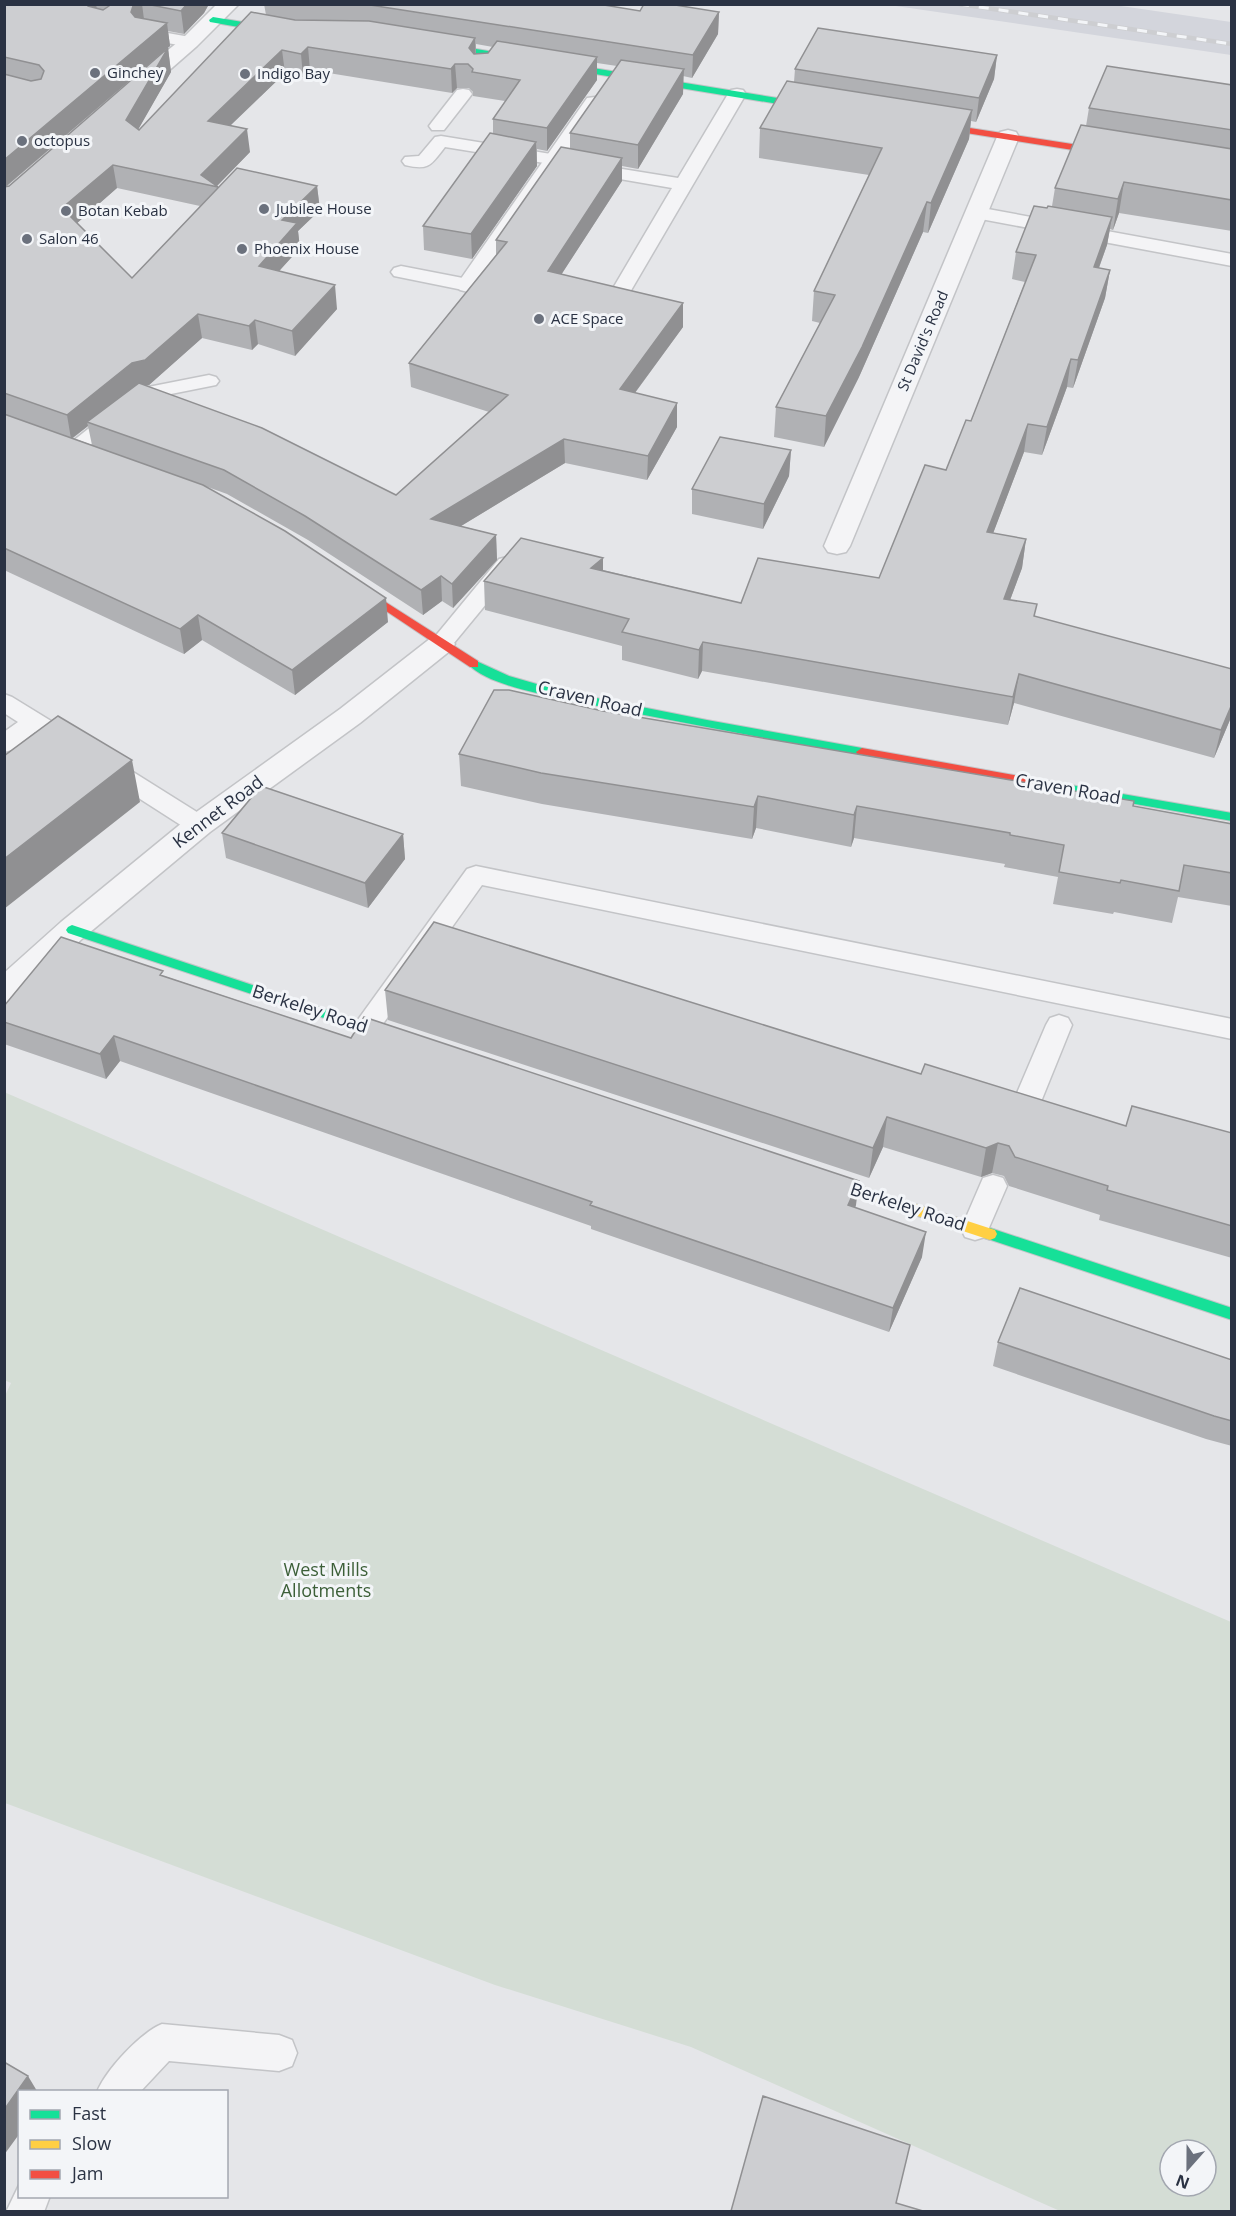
<svg xmlns="http://www.w3.org/2000/svg" width="1236" height="2216" font-family="'Open Sans',sans-serif">
	<rect width="100%" height="100%" fill="#e5e6e9"/>
	<path fill="#d3d5dc" d="M 889,5 L 1114,5 L 1231,22 L 1231,55 Z"/>
	<path fill="#d4ddd5" fill-rule="evenodd" d="M 4,1092 L 1231,1622 L 1231,2211 L 1060,2211 L 691,2047 L 495,1985 L 5,1803 L 4,1398 L 11,1383 L 4,1380 ZM 1170,2150 L 1206,2150 L 1206,2186 L 1170,2186 Z"/>
	<g fill="none" stroke-linecap="round" stroke-linejoin="round">
		<g stroke="#c3c4c7" stroke-width="3">
			<path id="lane" d="M 145,29 L 190,37 L 196,38 L 199,42 L 196,46 L 190,47 L 139,38 L 137,34 L 139,30 Z
				M 463,89 L 469,90 L 472,94 L 469,98 L 444,130 L 432,130 L 429,126 L 432,122 L 457,90 Z
				M 737,89 L 743,90 L 746,94 L 626,299 L 612,299 L 609,295 L 672,188 L 585,173 L 579,172 L 576,168 L 579,164 L 585,163 L 678,178 L 728,94 L 731,90 Z
				M 441,136 L 557,155 L 563,156 L 566,160 L 563,164 L 557,165 L 445,147 C 431,165 429,171 405,165 L 402,161 L 405,157 L 419,156 L 435,137 Z
				M 977,207 L 1232,254 L 1232,266 L 970,217 L 968,213 L 970,209 Z
				M 401,266 L 468,279 L 475,281 L 478,285 L 475,289 L 468,291 L 394,276 L 391,272 L 394,268 Z
				M 209,375 L 216,377 L 219,381 L 216,385 L 151,398 L 80,453 L 73,455 L 66,453 L 63,449 L 138,389 Z
				M 507,557 L 515,559 L 518,564 L 515,569 L 449,649 L 441,651 L 433,649 L 430,644 L 433,639 L 499,559 Z
				M 4,694 L 12,697 L 82,740 L 86,746 L 82,752 C 65,756 50,741 35,732 L 12,750 L 4,752 L 4,732 L 18,722 L 4,713 Z
				M 106,758 L 114,760 L 208,819 L 211,825 L 208,831 L 199,833 L 190,831 L 98,772 L 94,766 L 98,760 Z
				M 476,866 L 1232,1019 L 1232,1039 L 482,885 L 375,1035 L 366,1038 L 357,1035 L 353,1028 L 357,1021 L 467,869 Z
				M 1059,1015 L 1068,1018 L 1072,1025 L 1036,1114 L 1032,1121 L 1022,1124 L 1012,1121 L 1008,1114 L 1046,1025 L 1050,1018 Z
				M 993,1175 L 1003,1178 L 1007,1186 L 985,1237 L 975,1240 L 965,1237 L 961,1229 L 983,1178 Z
				M 162,2024 L 279,2035 L 292,2040 L 297,2053 L 292,2066 L 279,2071 L 169,2061 L 140,2092 L 97,2092 C 106,2070 140,2033 162,2024 Z
				M 20,2183 L 20,2196 L 50,2196 L 44,2212 L 6,2212 Z"/>
		</g>
		<g stroke="#c3c4c7" stroke-width="3">
			<path id="street" d="M 217,4 L 239,4 L 197,46 L 142,94 L 134,95 L 126,94 L 123,89 L 126,84 L 183,38 Z
				M 595,97 L 603,98 L 606,103 L 476,290 L 468,292 L 460,290 L 456,285 L 460,280 L 587,98 Z
				M 1008,130 L 1016,132 L 1019,137 L 850,546 L 846,552 L 837,554 L 828,552 L 824,546 L 997,137 L 1000,132 Z
				M 441,635 L 451,638 L 455,644 L 451,650 L 360,723 L 210,832 L 83,938 L 15,1000 L 4,1003 L 4,973 L 61,922 L 188,818 L 340,709 L 431,638 Z"/>
		</g>
		<g stroke="#c3c4c7" stroke-width="2">
			<path id="fast" d="M 213,17 L 284,29 L 288,32 L 284,35 L 210,22 L 209,20 Z
				M 433,42 L 821,105 L 825,108 L 821,111 L 430,47 L 429,45 Z
				M 474,660 L 509,676 L 561,691 L 707,720 L 862,748 L 868,752 L 862,756 L 831,751 L 561,699 C 535,692 486,684 468,664 Z
				M 1065,784 L 1232,813 L 1232,821 L 1061,791 L 1059,788 L 1061,785 Z
				M 72,925 L 406,1036 L 408,1039 L 406,1042 L 396,1042 L 68,933 L 66,930 L 68,927 Z
				M 990,1228 L 1232,1308 L 1232,1320 L 985,1238 L 983,1234 L 985,1230 Z"/>
		</g>
		<g stroke="#c3c4c7" stroke-width="2">
			<path id="slow" d="M 817,1172 L 995,1230 L 997,1234 L 995,1238 L 990,1240 L 812,1181 L 810,1177 L 812,1173 Z"/>
		</g>
		<g stroke="#c3c4c7" stroke-width="2">
			<path id="jam" d="M 925,121 L 1117,151 L 1122,154 L 1117,157 L 922,126 L 922,122 Z
				M 351,580 L 478,661 L 478,667 L 470,667 L 347,585 L 347,581 Z
				M 862,748 L 1065,784 L 1071,788 L 1065,792 L 858,755 L 856,752 Z"/>
		</g>
		<use href="#lane" fill="#f4f4f6" fill-rule="evenodd"/>
		<use href="#street" fill="#f4f4f6" fill-rule="evenodd"/>
		<use href="#fast" fill="#16e098" fill-rule="evenodd"/>
		<use href="#slow" fill="#ffcf43" fill-rule="evenodd"/>
		<use href="#jam" fill="#f24e42" fill-rule="evenodd"/>
		<g stroke="#cdced1" stroke-width="4.5">
			<path id="rail" d="M 959,4 L 1232,44"/>
		</g>
		<use href="#rail" stroke="#f3f5f8" stroke-width="3" stroke-dasharray="10" stroke-linecap="butt"/>
	</g>
	<path fill="#b0b1b4" fill-rule="evenodd" d="M 4,4 L 209,4 L 204,13 L 184,34 L 168,31 L 170,46 L 6,187 L 9,186 L 168,48 L 171,72 L 138,129 L 139,130 L 266,15 L 264,4 L 598,4 L 640,11 L 719,12 L 718,34 L 692,78 L 683,76 L 683,94 L 638,169 L 622,166 L 622,181 L 561,275 L 683,303 L 683,327 L 635,393 L 677,427 L 647,480 L 565,463 L 461,526 L 496,535 L 497,560 L 453,608 L 442,601 L 423,615 L 308,540 L 227,494 L 205,486 L 388,622 L 295,695 L 202,640 L 184,654 L 4,570 ZM 476,44 L 493,47 L 488,53 L 476,54 ZM 597,63 L 617,66 L 570,133 L 570,149 L 496,240 L 496,255 L 409,363 L 411,387 L 489,412 L 396,495 L 146,385 L 149,385 L 202,338 L 252,350 L 258,344 L 295,356 L 337,309 L 279,271 L 300,248 L 298,231 L 320,210 L 317,186 L 218,188 L 217,186 L 250,152 L 231,125 L 285,73 L 303,77 L 310,70 L 452,93 L 457,88 L 469,88 L 473,92 L 473,96 L 505,101 L 493,119 L 493,134 L 423,226 L 424,250 L 472,259 L 537,166 L 537,149 L 547,151 L 597,80 ZM 117,188 L 200,206 L 132,278 L 77,223 ZM 88,426 L 92,445 L 73,438 Z
		M 997,55 L 994,79 L 976,122 L 971,121 L 969,139 L 928,233 L 923,232 L 859,377 L 824,447 L 774,437 L 776,407 L 820,323 L 812,321 L 814,291 L 869,175 L 759,158 L 760,128 L 794,82 L 795,69 Z
		M 1232,85 L 1232,231 L 1119,213 L 1113,230 L 1110,229 L 1107,245 L 1099,268 L 1110,270 L 1105,298 L 1073,388 L 1067,387 L 1042,455 L 1024,452 L 993,533 L 1026,539 L 1022,568 L 1010,600 L 1035,616 L 1232,715 L 1214,758 L 1014,703 L 1008,725 L 702,671 L 698,679 L 622,660 L 622,646 L 485,610 L 484,581 L 603,558 L 603,570 L 741,603 L 879,578 L 946,470 L 971,421 L 1025,282 L 1012,279 L 1016,252 L 1047,208 L 1052,206 L 1055,188 L 1086,126 L 1089,108 Z
		M 791,450 L 789,476 L 763,529 L 692,514 L 692,489 Z
		M 603,711 L 1232,824 L 1232,906 L 1178,897 L 1172,923 L 1114,912 L 1113,914 L 1053,904 L 1058,877 L 1004,867 L 1005,864 L 854,838 L 851,847 L 756,828 L 752,839 L 542,804 L 461,786 L 459,754 Z
		M 222,833 L 403,834 L 405,859 L 368,908 L 226,858 Z
		M 164,976 L 856,1205 L 855,1208 L 922,1257 L 889,1332 L 591,1229 L 591,1226 L 120,1061 L 106,1079 L 4,1044 L 4,1006 Z
		M 385,990 L 921,1074 L 1126,1126 L 1232,1133 L 1232,1258 L 1099,1220 L 1100,1215 L 1009,1186 L 1004,1176 L 992,1173 L 981,1177 L 883,1147 L 869,1178 L 388,1020 Z
		M 998,1342 L 1232,1360 L 1232,1446 L 1206,1439 L 993,1366 Z"/>
	<path fill="#909092" d="M 85,4 L 96,4 L 98,16 Z
		M 139,4 L 142,4 L 145,27 L 137,29 L 131,12 L 133,6 Z
		M 187,4 L 209,4 L 204,13 L 184,34 L 181,11 Z
		M 719,12 L 718,34 L 692,78 L 693,55 Z
		M 167,23 L 170,46 L 4,188 L 4,160 Z
		M 475,38 L 476,61 L 469,48 Z
		M 308,47 L 310,70 L 303,77 L 301,54 Z
		M 168,48 L 171,72 L 130,144 L 126,120 Z
		M 282,50 L 285,73 L 211,144 L 208,121 Z
		M 997,55 L 994,79 L 976,122 L 979,98 Z
		M 597,57 L 597,80 L 547,151 L 547,128 Z
		M 455,64 L 457,88 L 452,93 L 451,69 Z
		M 684,69 L 683,94 L 638,169 L 638,145 Z
		M 972,110 L 969,139 L 928,233 L 931,203 Z
		M 247,129 L 250,152 L 216,187 L 201,175 Z
		M 536,142 L 537,166 L 472,259 L 471,234 Z
		M 622,158 L 622,181 L 548,295 L 548,271 Z
		M 113,165 L 117,188 L 67,232 L 62,208 Z
		M 1124,182 L 1119,213 L 1113,230 L 1118,199 Z
		M 317,186 L 320,210 L 298,231 L 300,248 L 262,290 L 259,266 L 282,220 Z
		M 927,202 L 923,232 L 859,377 L 824,447 L 826,416 Z
		M 1112,217 L 1107,245 L 1089,295 L 1094,267 Z
		M 1110,270 L 1105,298 L 1073,388 L 1078,360 Z
		M 335,285 L 337,309 L 295,356 L 292,331 Z
		M 683,303 L 683,327 L 620,413 L 620,389 Z
		M 198,314 L 202,338 L 149,385 L 137,387 L 87,422 L 88,426 L 71,439 L 67,415 L 132,363 Z
		M 255,320 L 258,344 L 252,350 L 249,326 Z
		M 1071,359 L 1067,387 L 1042,455 L 1047,427 Z
		M 677,403 L 677,427 L 647,480 L 648,456 Z
		M 1028,424 L 1024,452 L 983,560 L 987,532 Z
		M 564,439 L 565,463 L 433,543 L 431,519 Z
		M 791,450 L 789,476 L 763,529 L 764,504 Z
		M 496,535 L 497,560 L 453,608 L 452,584 Z
		M 1026,539 L 1022,568 L 1000,627 L 1004,599 Z
		M 603,558 L 603,587 L 591,568 Z
		M 441,576 L 442,601 L 423,615 L 421,590 Z
		M 386,598 L 388,622 L 295,695 L 292,670 Z
		M 198,615 L 202,640 L 184,654 L 180,629 Z
		M 703,642 L 702,671 L 698,679 L 699,650 Z
		M 1019,674 L 1014,703 L 1008,725 L 1013,697 Z
		M 1232,704 L 1232,715 L 1214,758 L 1221,730 Z
		M 132,760 L 140,802 L 4,909 L 4,859 Z
		M 758,796 L 756,828 L 752,839 L 754,807 Z
		M 857,806 L 854,838 L 851,847 L 854,815 Z
		M 403,834 L 405,859 L 368,908 L 365,883 Z
		M 114,1036 L 120,1061 L 106,1079 L 100,1054 Z
		M 887,1117 L 883,1147 L 869,1178 L 873,1148 Z
		M 998,1143 L 992,1173 L 981,1177 L 986,1148 Z
		M 859,1181 L 856,1205 L 845,1230 L 848,1205 Z
		M 926,1232 L 922,1257 L 889,1332 L 893,1308 Z
		M 28,2076 L 37,2091 L 20,2091 L 20,2133 L 4,2155 L 4,2110 Z"/>
	<path fill="#cdced1" stroke="#909092" stroke-width="1.5" d="M 4,4 L 86,4 L 88,6 L 103,10 L 112,4 L 139,4 L 133,6 L 131,12 L 135,17 L 167,23 L 4,160 L 4,74 L 31,81 L 41,79 L 44,71 L 39,65 L 4,57 Z
		M 146,4 L 187,4 L 181,11 Z
		M 315,4 L 598,4 L 640,11 L 644,4 L 669,4 L 719,12 L 693,55 L 370,5 Z
		M 251,12 L 295,20 L 369,21 L 475,38 L 469,48 L 474,54 L 488,53 L 497,41 L 597,57 L 547,128 L 493,119 L 520,80 L 472,72 L 473,69 L 468,64 L 455,64 L 451,69 L 308,47 L 301,54 L 282,50 L 208,121 L 247,129 L 201,175 L 218,187 L 113,165 L 62,208 L 132,278 L 237,168 L 317,186 L 282,220 L 297,223 L 259,266 L 335,285 L 292,331 L 255,320 L 249,326 L 198,314 L 145,360 L 132,363 L 67,415 L 4,393 L 4,187 L 9,186 L 168,48 L 126,120 L 139,130 Z
		M 818,28 L 997,55 L 979,98 L 795,69 Z
		M 621,60 L 684,69 L 638,145 L 570,133 Z
		M 1107,66 L 1232,85 L 1232,130 L 1089,108 Z
		M 787,81 L 972,110 L 931,203 L 927,202 L 862,347 L 826,416 L 776,407 L 835,295 L 814,291 L 882,148 L 760,128 Z
		M 1081,125 L 1232,149 L 1232,200 L 1124,182 L 1118,199 L 1055,188 Z
		M 490,133 L 536,142 L 471,234 L 423,226 Z
		M 561,147 L 622,158 L 548,271 L 683,303 L 620,389 L 677,403 L 648,456 L 564,439 L 431,519 L 496,535 L 452,584 L 441,576 L 421,590 L 305,516 L 224,470 L 87,422 L 139,383 L 262,428 L 396,495 L 508,395 L 409,363 L 507,242 L 496,240 Z
		M 1034,206 L 1047,208 L 1048,206 L 1112,217 L 1094,267 L 1110,270 L 1078,360 L 1071,359 L 1047,427 L 1028,424 L 987,532 L 1026,539 L 1004,599 L 1037,604 L 1034,616 L 1232,669 L 1232,704 L 1221,730 L 1019,674 L 1013,697 L 703,642 L 699,650 L 622,632 L 629,619 L 484,581 L 521,538 L 603,558 L 591,568 L 741,603 L 758,558 L 879,578 L 925,465 L 946,470 L 966,420 L 971,421 L 1036,255 L 1016,252 Z
		M 4,414 L 203,485 L 285,531 L 386,598 L 292,670 L 198,615 L 180,629 L 4,548 Z
		M 720,437 L 791,450 L 764,504 L 692,489 Z
		M 494,690 L 509,690 L 603,711 L 1134,801 L 1133,806 L 1232,824 L 1232,873 L 1184,865 L 1179,891 L 1121,880 L 1120,883 L 1059,872 L 1064,845 L 1010,835 L 1010,833 L 857,806 L 854,815 L 758,796 L 754,807 L 541,773 L 459,754 Z
		M 58,716 L 132,760 L 4,859 L 4,756 Z
		M 261,786 L 403,834 L 365,883 L 222,833 Z
		M 434,922 L 921,1074 L 925,1064 L 1126,1126 L 1132,1106 L 1232,1133 L 1232,1226 L 1107,1190 L 1108,1186 L 1015,1157 L 1009,1146 L 998,1143 L 986,1148 L 887,1117 L 873,1148 L 385,990 Z
		M 61,937 L 163,971 L 160,975 L 351,1038 L 364,1017 L 859,1181 L 848,1205 L 926,1232 L 893,1308 L 590,1205 L 592,1202 L 114,1036 L 100,1054 L 4,1022 L 4,1006 Z
		M 1020,1288 L 1232,1360 L 1232,1421 L 1214,1416 L 998,1342 Z
		M 4,2062 L 28,2076 L 4,2110 Z
		M 763,2096 L 910,2145 L 896,2203 L 923,2211 L 731,2211 Z"/>
	<g fill="#6b717d" stroke="#f3f5f8" stroke-width="2">
		<circle cx="95" cy="73" r="6"/>
		<circle cx="245" cy="74" r="6"/>
		<circle cx="22" cy="141" r="6"/>
		<circle cx="264" cy="209" r="6"/>
		<circle cx="66" cy="211" r="6"/>
		<circle cx="27" cy="239" r="6"/>
		<circle cx="242" cy="249" r="6"/>
		<circle cx="539" cy="319" r="6"/>
	</g>
	<g text-anchor="middle" stroke-width="6" stroke-linejoin="round" paint-order="stroke">
		<g font-size="15" fill="#2a3243" stroke="#f3f5f8" text-anchor="start">
			<text x="107" y="78">Ginchey</text>
			<text x="257" y="79">Indigo Bay</text>
			<text x="34" y="146">octopus</text>
			<text x="276" y="214">Jubilee House</text>
			<text x="78" y="216">Botan Kebab</text>
			<text x="39" y="244">Salon 46</text>
			<text x="254" y="254">Phoenix House</text>
			<text x="551" y="324">ACE Space</text>
		</g>
		<g font-size="15" fill="#2a3243" stroke="#f3f5f8">
			<text transform="translate(923 341) rotate(-67)" y="5">St David's Road</text>
		</g>
		<g font-size="18" fill="#2a3243" stroke="#f3f5f8">
			<text transform="translate(590 699) rotate(13)" y="6">Craven Road</text>
			<text transform="translate(1068 789) rotate(10)" y="6">Craven Road</text>
			<text transform="translate(218 812) rotate(-37)" y="6">Kennet Road</text>
			<text transform="translate(310 1009) rotate(18)" y="6">Berkeley Road</text>
			<text transform="translate(908 1207) rotate(18)" y="6">Berkeley Road</text>
		</g>
		<g font-size="18" fill="#3c5f38" stroke="#f3f5f8">
			<text x="326" y="1576">West Mills<tspan x="326" dy="21">Allotments</tspan></text>
		</g>
	</g>
	<rect width="1236" height="2216" fill="none" stroke="#2a3243" stroke-width="12"/>
	<rect x="18" y="2090" width="210" height="108" fill="#f3f5f8" stroke="#a3a7b0" stroke-width="1.5"/>
	<rect x="30" y="2110" width="30" height="9" fill="#16e098" stroke="#a3a7b0" stroke-width="1.5"/>
	<text x="72" y="2120" font-size="18" fill="#2a3243">Fast</text>
	<rect x="30" y="2140" width="30" height="9" fill="#ffcf43" stroke="#a3a7b0" stroke-width="1.5"/>
	<text x="72" y="2150" font-size="18" fill="#2a3243">Slow</text>
	<rect x="30" y="2170" width="30" height="9" fill="#f24e42" stroke="#a3a7b0" stroke-width="1.5"/>
	<text x="72" y="2180" font-size="18" fill="#2a3243">Jam</text>
	<g transform="translate(1188 2168) rotate(201)"><circle r="28" fill="#f3f5f8" stroke="#a3a7b0" stroke-width="1.5"/>
	<path d="M0-4.5L10 22L0 15L-10 22Z" fill="#6b717d"/>
	<text y="-9" font-size="16" font-weight="bold" text-anchor="middle" fill="#2a3243">N</text>
	</g>
</svg>
